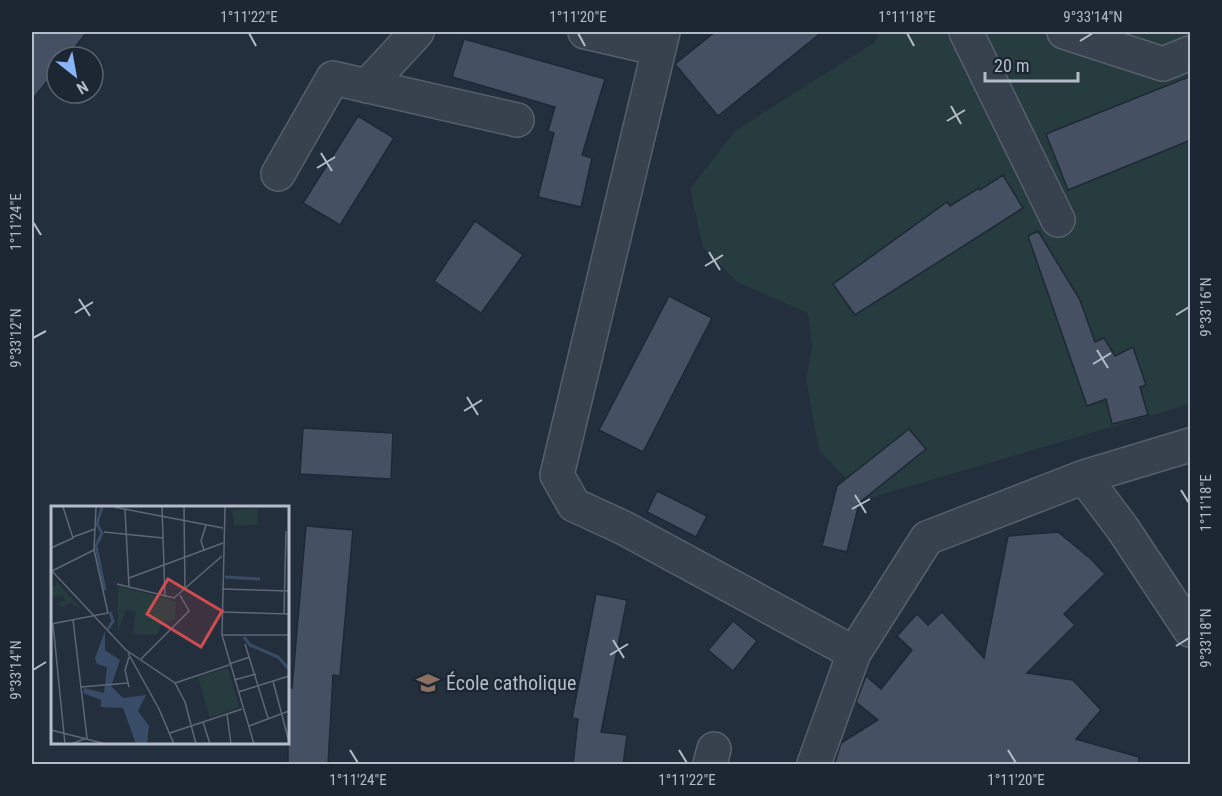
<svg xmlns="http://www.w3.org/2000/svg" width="1222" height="796" font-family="'Roboto Condensed',sans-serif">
	<rect width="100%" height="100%" fill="#242f3e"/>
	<path fill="#263c3f" d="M 879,32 L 1190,32 L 1190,404 L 866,499 L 819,450 L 806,379 L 812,346 L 808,313 L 737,282 L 703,247 L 690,189 L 735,131 L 875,42 Z"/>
	<path fill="#455162" stroke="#1f2835" stroke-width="1.5" d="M 32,32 L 87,32 L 67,57 L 57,57 L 57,69 L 32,100 Z
		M 715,32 L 822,32 L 718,116 L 675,64 Z
		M 464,39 L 605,79 L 582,155 L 592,158 L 581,207 L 538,197 L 554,133 L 548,131 L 555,107 L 452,77 Z
		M 1191,76 L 1191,140 L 1068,190 L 1046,134 Z
		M 358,116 L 394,138 L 340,225 L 303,203 Z
		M 1003,175 L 1023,208 L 855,315 L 833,284 L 947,202 L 950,206 L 979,188 L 980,190 Z
		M 475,221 L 523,255 L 481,313 L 434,281 Z
		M 1038,231 L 1080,300 L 1095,342 L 1104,338 L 1115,356 L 1133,347 L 1146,385 L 1140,387 L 1148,415 L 1112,424 L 1106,399 L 1087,406 L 1028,236 Z
		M 669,296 L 712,318 L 643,452 L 599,430 Z
		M 303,428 L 393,433 L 391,479 L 300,474 Z
		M 909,429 L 926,449 L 859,503 L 847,552 L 822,546 L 837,486 Z
		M 657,491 L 707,516 L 696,537 L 647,512 Z
		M 306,526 L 353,530 L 340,676 L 333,675 L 328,765 L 288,765 L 288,688 L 292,688 Z
		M 1058,532 L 1091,559 L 1105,574 L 1064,614 L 1075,625 L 1027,673 L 1073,680 L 1101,710 L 1076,739 L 1139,757 L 1138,765 L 834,765 L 841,743 L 878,720 L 856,702 L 866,676 L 881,689 L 912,650 L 897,636 L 917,614 L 928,625 L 942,612 L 984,658 L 1008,536 Z
		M 596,594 L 627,600 L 601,732 L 627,735 L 623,765 L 573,765 L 578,719 L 572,718 Z
		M 733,621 L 757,641 L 733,671 L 708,650 Z"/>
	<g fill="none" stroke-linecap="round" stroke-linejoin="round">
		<g stroke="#565f6c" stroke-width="36">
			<path id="minor" d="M 585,32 L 659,49
				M 663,32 L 557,475 L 574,505 L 624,528 L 854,653
				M 966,32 L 1058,220
				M 1064,32 L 1163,64 L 1190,53
				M 367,86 L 417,32
				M 278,174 L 333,78 L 517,120
				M 1084,477 L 1123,529 L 1190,630
				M 710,764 L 714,749
				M 814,764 L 854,653 L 927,538 L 1084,477 L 1190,445"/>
		</g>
		<use href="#minor" stroke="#38414e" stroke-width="33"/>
	</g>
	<path fill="none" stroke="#b4bcc9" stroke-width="2" d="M 249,33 L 256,46M 578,33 L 585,46M 907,33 L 914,46M 1080,41 L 1093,33M 951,106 L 961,124M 947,121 L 965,110M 321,153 L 332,171M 317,168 L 335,157M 33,222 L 41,235M 709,252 L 720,270M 705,266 L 723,255M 79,299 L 90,316M 75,313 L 93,302M 1176,315 L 1189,307M 33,338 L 46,331M 1097,350 L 1108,368M 1093,364 L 1111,353M 467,397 L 478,415M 464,411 L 482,400M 1181,490 L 1189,503M 855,495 L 866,513M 852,509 L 870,499M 613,640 L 624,658M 1176,646 L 1189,638M 610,655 L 628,644M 33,670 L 46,662M 350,750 L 358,763M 679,750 L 687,763M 1008,750 L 1016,763"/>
	<defs>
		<g id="school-bare" transform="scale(1.8)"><path d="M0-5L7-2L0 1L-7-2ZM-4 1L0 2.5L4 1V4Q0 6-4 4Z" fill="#8d6e63" stroke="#1d2633" stroke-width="2.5" paint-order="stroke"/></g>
	</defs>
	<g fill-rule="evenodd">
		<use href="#school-bare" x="428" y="683"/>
	</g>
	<g text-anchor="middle" stroke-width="4.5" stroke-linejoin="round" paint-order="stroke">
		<g font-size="20" fill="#b4bcc9" stroke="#1d2633" text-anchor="start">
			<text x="446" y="690">École catholique</text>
		</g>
	</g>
	<g transform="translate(51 506)">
		<rect width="238" height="238" fill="#242f3e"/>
		<path d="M 206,2 L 207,19 L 183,20 L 181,4 ZM 3,73 L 29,101 L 31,103 L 19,97 L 12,101 L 6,98 L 14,94 L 12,90 L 0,92 L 0,81 L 6,79 ZM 67,80 L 125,95 L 124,114 L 111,116 L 106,129 L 86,128 L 82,126 L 85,105 L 75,104 L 67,125 ZM 177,162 L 188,201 L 159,212 L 147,171 Z" fill="#263c3f"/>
		<path d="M 54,125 L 54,144 L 69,154 L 60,180 L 72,192 L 95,189 L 87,205 L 98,220 L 96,238 L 85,238 L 72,202 L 50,201 L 50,194 L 32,187 L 33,182 L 53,187 L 56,161 L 46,158 L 44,152 Z" fill="#394c67"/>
		<path fill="none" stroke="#394c67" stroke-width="3" d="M 51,1 L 46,18 L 51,27 L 45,40 L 54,84M 174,71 L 209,73M 57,123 L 62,115 L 59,106M 193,131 L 199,139 L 227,151 L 238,163"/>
		<path fill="none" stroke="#5e6776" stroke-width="1.5" d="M 63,1 L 172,22M 111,1 L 114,91M 133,1 L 134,84M 174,1 L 171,129 L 203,238M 74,3 L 78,81M 53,26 L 112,32M 22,31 L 44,23M 0,42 L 22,32 L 12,1M 153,44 L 150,35 L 155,19M 0,64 L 75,144 L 124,177 L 134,196 L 145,238M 1,65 L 43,44M 78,72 L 172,37M 66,78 L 123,92 L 171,50M 171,83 L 238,85M 170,106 L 238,108M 233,108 L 235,25M 0,118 L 57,107 L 43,44 L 45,1M 2,118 L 14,238M 171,129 L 238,129M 194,138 L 217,212M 77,147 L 108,203 L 123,238M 90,153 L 138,105 L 129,89M 178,158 L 199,151M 183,174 L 205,168M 222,175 L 238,236M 124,177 L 178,159M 30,181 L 77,177M 78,181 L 74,164 L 78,151M 187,186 L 238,170M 176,208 L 180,238M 152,216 L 159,238M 198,220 L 238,205M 0,224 L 55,238M 119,227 L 191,203M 20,238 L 36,232 L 22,114"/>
		<path fill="#ce4d50" fill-opacity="0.15" stroke="#ce4d50" stroke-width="3" d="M 117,73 L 171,105 L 150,141 L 96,108 Z"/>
		<rect width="238" height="238" fill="none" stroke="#b4bcc9" stroke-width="3"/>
	</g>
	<rect width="1222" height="796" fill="none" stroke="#1d2633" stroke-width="66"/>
	<g transform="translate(75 75) rotate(149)"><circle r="28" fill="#1d2633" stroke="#59626f" stroke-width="1.5"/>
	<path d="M0-4.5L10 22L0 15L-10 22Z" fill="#8ab4f8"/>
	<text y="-9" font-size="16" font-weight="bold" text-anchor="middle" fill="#b4bcc9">N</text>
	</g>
	<path d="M985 72v9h93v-9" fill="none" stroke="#b4bcc9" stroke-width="3"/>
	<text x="994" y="72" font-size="18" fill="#b4bcc9" stroke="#1d2633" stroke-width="4.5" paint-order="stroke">20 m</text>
	<rect x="33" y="33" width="1156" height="730" fill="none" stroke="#b4bcc9" stroke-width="2"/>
	<g font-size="15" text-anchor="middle" fill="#b4bcc9">
		<text x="249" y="22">1°11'22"E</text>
		<text x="578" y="22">1°11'20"E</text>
		<text x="907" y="22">1°11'18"E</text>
		<text x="1093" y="22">9°33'14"N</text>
		<text transform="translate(16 222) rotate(-90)" y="5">1°11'24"E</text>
		<text transform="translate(1206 307) rotate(-90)" y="5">9°33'16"N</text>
		<text transform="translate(16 338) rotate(-90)" y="5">9°33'12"N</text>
		<text transform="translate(1206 503) rotate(-90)" y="5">1°11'18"E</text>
		<text transform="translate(1206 638) rotate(-90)" y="5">9°33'18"N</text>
		<text transform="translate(16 670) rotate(-90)" y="5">9°33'14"N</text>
		<text x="358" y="785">1°11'24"E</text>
		<text x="687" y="785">1°11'22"E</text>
		<text x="1016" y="785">1°11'20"E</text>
	</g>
</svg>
